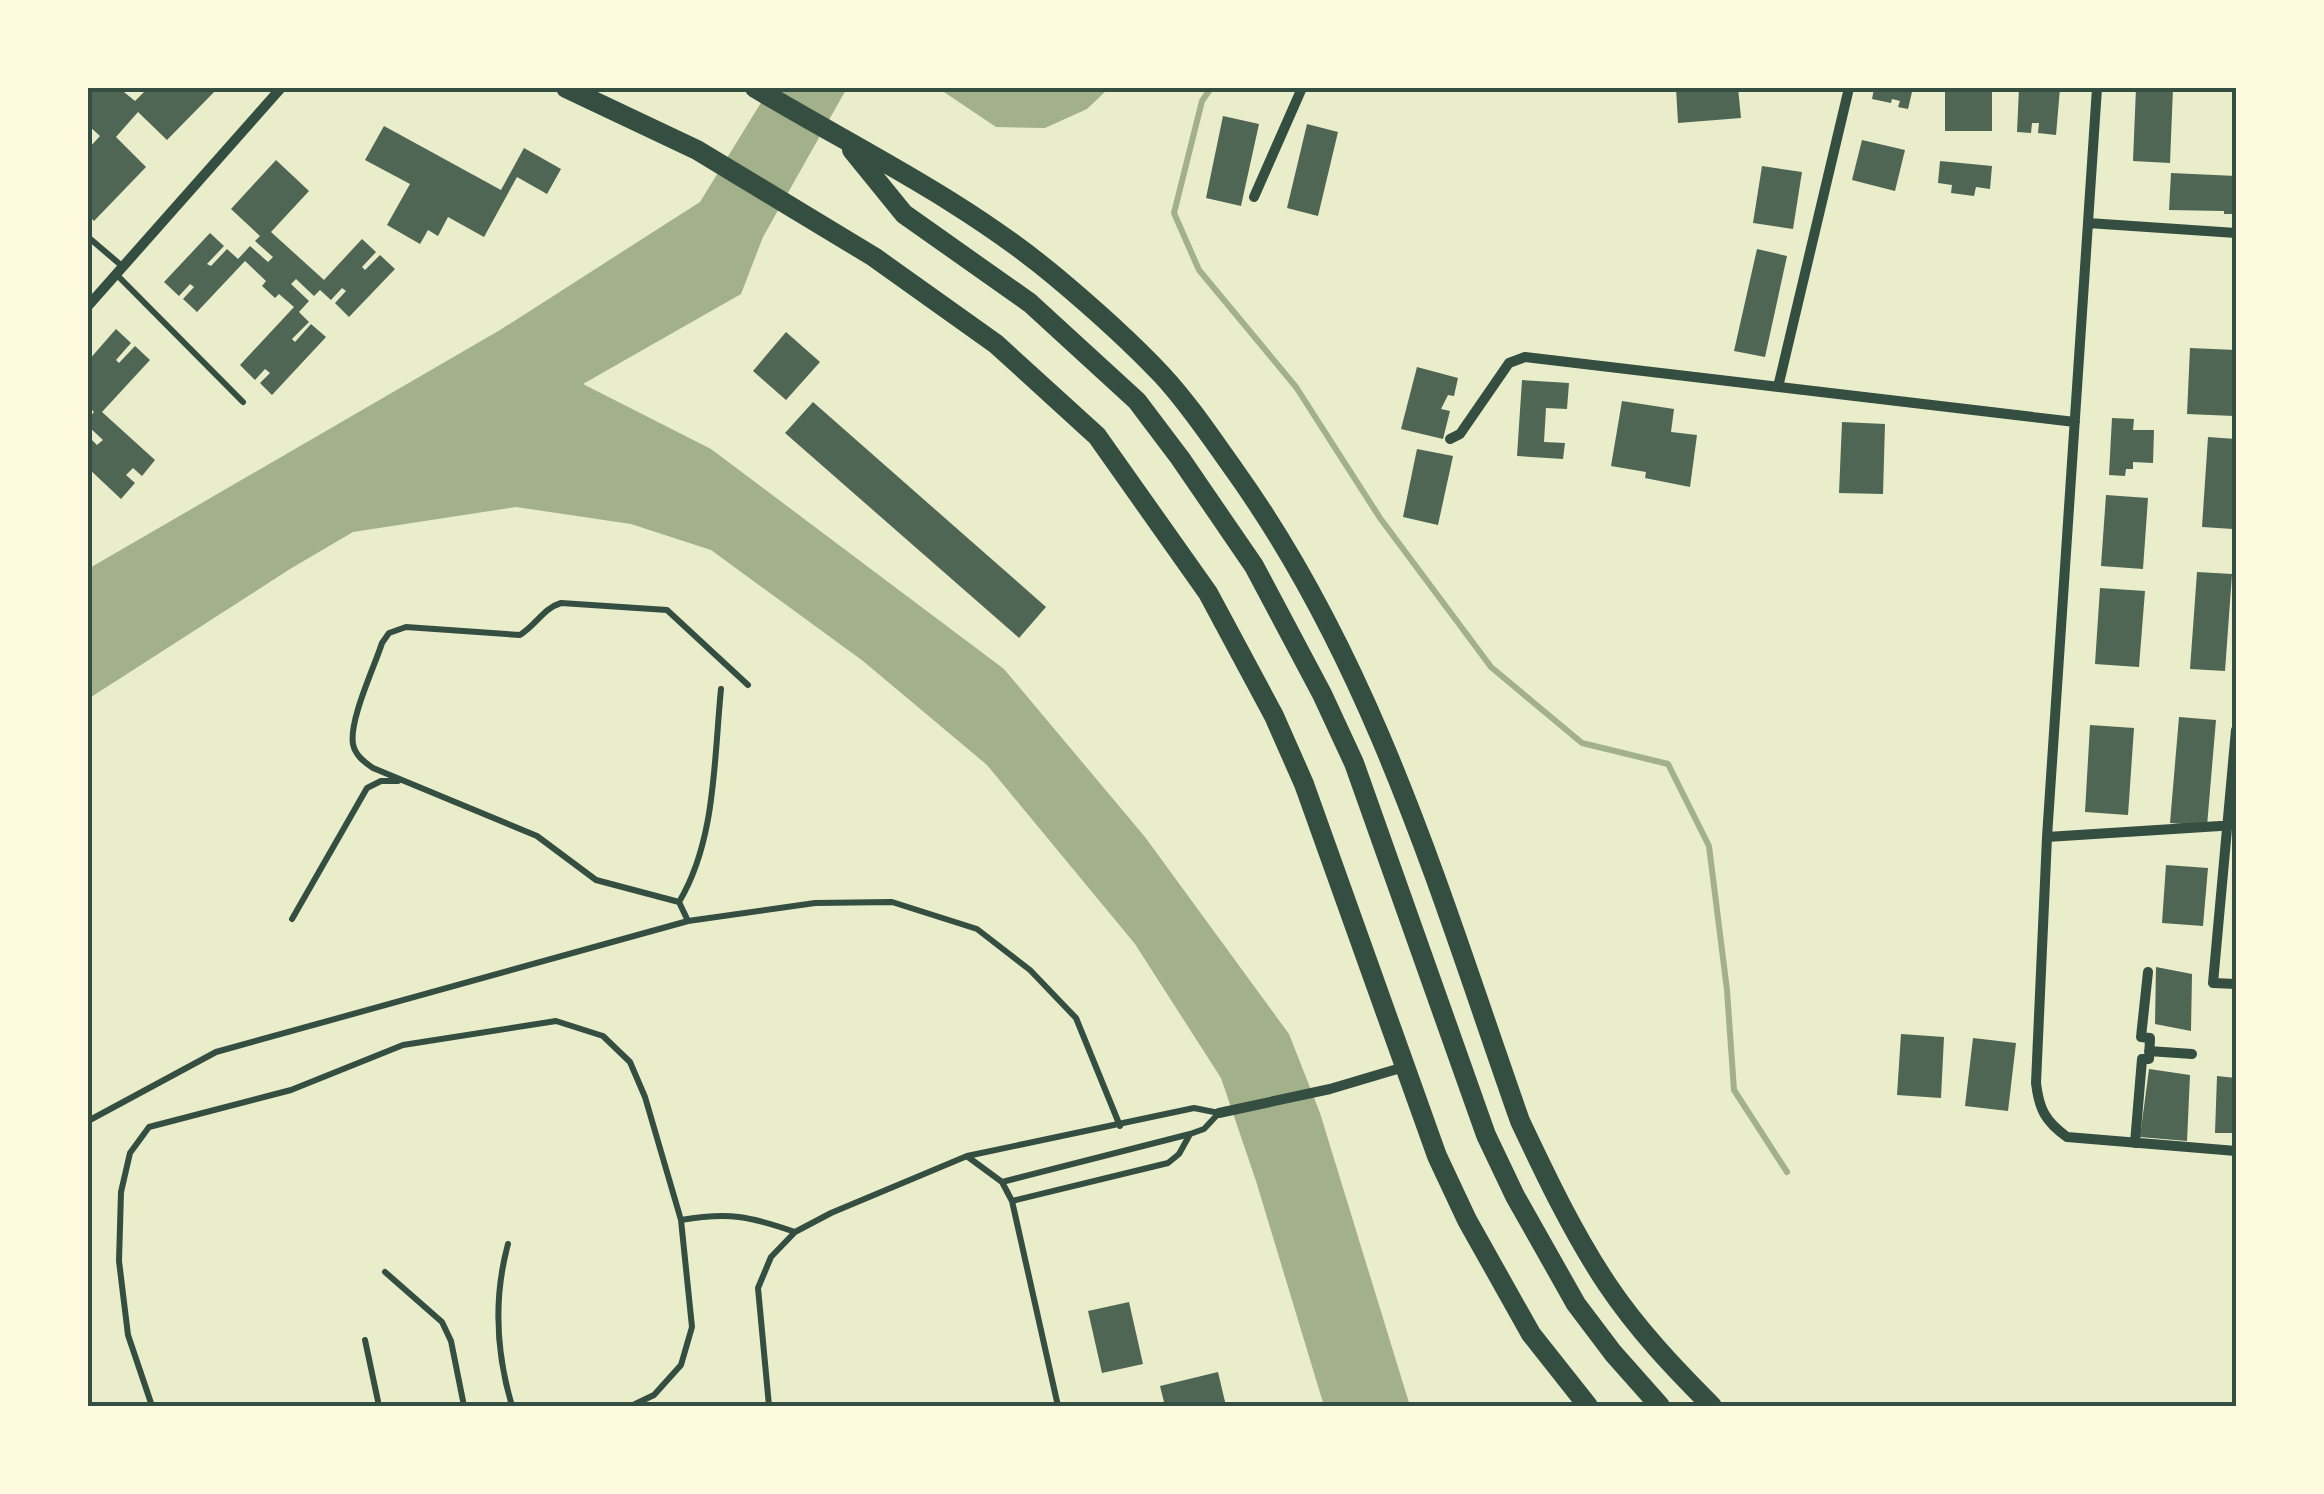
<svg xmlns="http://www.w3.org/2000/svg" width="2324" height="1494" font-family="'Open Sans',sans-serif">
	<rect width="100%" height="100%" fill="#e9edc9"/>
	<path fill="#a3b18a" d="M 770,88 L 847,88 L 763,237 L 741,294 L 583,384 L 711,449 L 1004,669 L 1145,837 L 1289,1034 L 1320,1113 L 1410,1406 L 1324,1406 L 1256,1181 L 1221,1078 L 1135,944 L 987,765 L 863,661 L 711,550 L 631,524 L 516,507 L 353,532 L 290,569 L 88,699 L 88,569 L 500,330 L 700,202 Z
		M 938,88 L 1109,88 L 1087,109 L 1045,128 L 996,127 Z"/>
	<g fill="none" stroke-linecap="round" stroke-linejoin="round">
		<path stroke="#a3b18a" stroke-width="6" d="M 1211,88 L 1202,101 L 1174,213 L 1199,270 L 1296,387 L 1380,518 L 1491,667 L 1582,743 L 1668,764 L 1709,846 L 1727,990 L 1734,1090 L 1787,1172"/>
	</g>
	<path fill="#4f6655" d="M 88,88 L 119,88 L 135,101 L 148,88 L 218,88 L 167,140 L 138,112 L 116,137 L 146,167 L 94,221 L 88,215 L 88,149 L 100,136 L 88,125 Z
		M 1676,88 L 1738,88 L 1741,118 L 1678,123 Z
		M 1882,88 L 1910,88 L 1912,92 L 1908,109 L 1898,107 L 1900,101 L 1892,99 L 1891,103 L 1872,99 L 1874,89 L 1881,91 Z
		M 2019,88 L 2060,88 L 2056,135 L 2038,133 L 2039,123 L 2032,123 L 2031,133 L 2017,132 Z
		M 2136,88 L 2173,88 L 2170,163 L 2133,161 Z
		M 1945,92 L 1992,92 L 1992,131 L 1945,131 Z
		M 1223,116 L 1259,124 L 1241,206 L 1206,198 Z
		M 1307,124 L 1338,132 L 1318,216 L 1287,208 Z
		M 384,126 L 501,190 L 524,148 L 561,169 L 547,194 L 517,177 L 484,237 L 448,217 L 438,236 L 428,230 L 420,244 L 387,225 L 410,184 L 365,160 Z
		M 1862,140 L 1905,150 L 1895,191 L 1852,180 Z
		M 276,160 L 309,191 L 271,232 L 324,280 L 362,239 L 376,252 L 362,267 L 365,270 L 380,255 L 395,269 L 349,317 L 335,303 L 346,291 L 342,288 L 331,300 L 320,290 L 314,296 L 296,279 L 291,284 L 309,301 L 299,312 L 309,322 L 292,339 L 295,342 L 311,324 L 326,337 L 272,395 L 260,383 L 270,373 L 265,369 L 255,380 L 240,365 L 294,307 L 279,294 L 275,298 L 262,286 L 266,281 L 245,261 L 197,312 L 183,299 L 194,287 L 190,284 L 179,296 L 164,282 L 210,233 L 224,246 L 207,264 L 211,266 L 227,249 L 238,259 L 250,246 L 268,262 L 273,257 L 255,241 L 260,236 L 231,209 Z
		M 1940,161 L 1992,166 L 1990,189 L 1976,187 L 1974,196 L 1951,193 L 1952,185 L 1938,183 Z
		M 1762,166 L 1802,172 L 1793,229 L 1753,223 Z
		M 2171,173 L 2236,176 L 2236,214 L 2224,214 L 2224,211 L 2169,210 Z
		M 1757,249 L 1787,256 L 1765,357 L 1734,351 Z
		M 116,329 L 131,343 L 116,360 L 119,363 L 135,346 L 150,360 L 102,412 L 155,460 L 142,476 L 133,468 L 126,475 L 135,483 L 121,499 L 88,468 L 88,436 L 97,445 L 103,440 L 88,426 L 88,419 L 94,412 L 88,406 L 88,398 L 92,393 L 88,390 L 88,361 Z
		M 786,332 L 820,362 L 786,400 L 753,371 Z
		M 2190,348 L 2236,350 L 2234,416 L 2187,414 Z
		M 1417,367 L 1458,378 L 1454,396 L 1448,395 L 1441,409 L 1450,411 L 1443,439 L 1401,429 Z
		M 1522,380 L 1569,383 L 1567,409 L 1546,408 L 1544,442 L 1565,443 L 1563,459 L 1517,456 Z
		M 1622,401 L 1674,409 L 1671,432 L 1697,435 L 1690,487 L 1645,478 L 1646,472 L 1611,466 Z
		M 813,402 L 1046,607 L 1019,638 L 785,433 Z
		M 2112,418 L 2134,419 L 2133,430 L 2154,430 L 2153,463 L 2133,462 L 2133,469 L 2126,469 L 2125,476 L 2109,475 Z
		M 1842,422 L 1885,424 L 1883,494 L 1839,493 Z
		M 2208,437 L 2236,439 L 2233,529 L 2202,527 Z
		M 1417,449 L 1453,456 L 1438,525 L 1403,517 Z
		M 2106,495 L 2148,498 L 2143,569 L 2101,566 Z
		M 2197,572 L 2232,574 L 2225,671 L 2190,669 Z
		M 2100,588 L 2145,591 L 2139,667 L 2095,664 Z
		M 2179,717 L 2216,720 L 2207,826 L 2170,823 Z
		M 2090,725 L 2134,728 L 2128,815 L 2085,812 Z
		M 2166,865 L 2208,868 L 2203,926 L 2162,923 Z
		M 2156,967 L 2192,974 L 2191,1031 L 2155,1024 Z
		M 1901,1034 L 1944,1037 L 1941,1098 L 1897,1095 Z
		M 1973,1038 L 2016,1043 L 2008,1111 L 1965,1106 Z
		M 2149,1069 L 2190,1075 L 2187,1141 L 2140,1137 Z
		M 2217,1076 L 2236,1078 L 2236,1133 L 2215,1133 Z
		M 1129,1302 L 1143,1364 L 1102,1373 L 1088,1311 Z
		M 1218,1372 L 1226,1406 L 1165,1406 L 1160,1386 Z"/>
	<g fill="none" stroke-linecap="round" stroke-linejoin="round">
		<path stroke="#344e41" stroke-width="6" d="M 88,237 L 122,266
			M 116,274 L 243,402
			M 679,902 L 596,880 L 537,836 L 373,768 C 364,762 355,755 353,744 C 349,720 374,668 382,643 L 389,633 L 406,627 L 520,635 C 536,625 544,608 561,603 L 667,610 L 748,685
			M 292,919 L 367,788 L 381,781 L 398,781
			M 688,921 L 679,902 C 716,841 714,758 721,689
			M 88,1121 L 216,1052 L 688,921 L 815,903 L 892,902 L 977,929 L 1030,970 L 1076,1018 L 1120,1126
			M 968,1157 L 1002,1182 L 1012,1201 L 1058,1406
			M 1012,1201 L 1168,1163 L 1179,1154 L 1189,1136
			M 681,1220 C 729,1212 749,1216 795,1232
			M 508,1244 C 493,1299 496,1352 512,1406
			M 385,1272 L 442,1322 L 451,1341 L 464,1406
			M 365,1340 L 379,1406
			M 152,1406 L 128,1335 L 119,1261 L 121,1192 L 130,1153 L 149,1127 L 291,1090 L 403,1045 L 556,1021 L 603,1036 L 630,1062 L 645,1097 L 681,1220 L 692,1327 L 681,1365 L 654,1395 L 631,1406
			M 769,1406 L 758,1288 L 771,1257 L 795,1232 L 831,1213 L 967,1156 L 1194,1108 L 1219,1113 L 1204,1129 L 1190,1134 L 1002,1182"/>
		<path stroke="#344e41" stroke-width="10" d="M 2097,88 L 2047,837 L 2036,1083 C 2039,1109 2045,1121 2067,1137 L 2236,1151
			M 1254,197 L 1302,88
			M 2088,223 L 2236,233
			M 88,306 L 281,88
			M 1778,387 L 1849,88
			M 1450,439 L 1460,434 L 1509,363 L 1525,357 L 2075,422
			M 2236,730 L 2213,983 L 2236,984
			M 2047,837 L 2236,825
			M 2149,1051 L 2192,1054
			M 1219,1113 L 1330,1089 L 1404,1067
			M 2135,1143 L 2142,1059 L 2149,1059 L 2150,1038 L 2141,1037 L 2148,972"/>
		<path stroke="#344e41" stroke-width="20" d="M 566,88 L 697,150 L 874,257 L 996,344 L 1097,436 L 1208,593 L 1274,716 L 1304,784 L 1437,1156 L 1467,1220 L 1531,1334 L 1588,1406
			M 755,88 C 857,149 964,200 1056,277 C 1093,308 1129,340 1162,375 C 1189,404 1212,439 1235,471 C 1375,667 1441,897 1520,1121 C 1546,1176 1573,1233 1607,1284 C 1637,1329 1674,1368 1712,1406
			M 852,150 L 904,214 L 1030,303 L 1137,401 L 1180,458 L 1254,566 L 1322,694 L 1354,763 L 1486,1135 L 1515,1196 L 1576,1304 L 1613,1353 L 1660,1406"/>
	</g>
	<rect width="2324" height="1494" fill="none" stroke="#fefae0" stroke-width="180"/>
	<rect x="90" y="90" width="2144" height="1314" fill="none" stroke="#344e41" stroke-width="4"/>
</svg>
